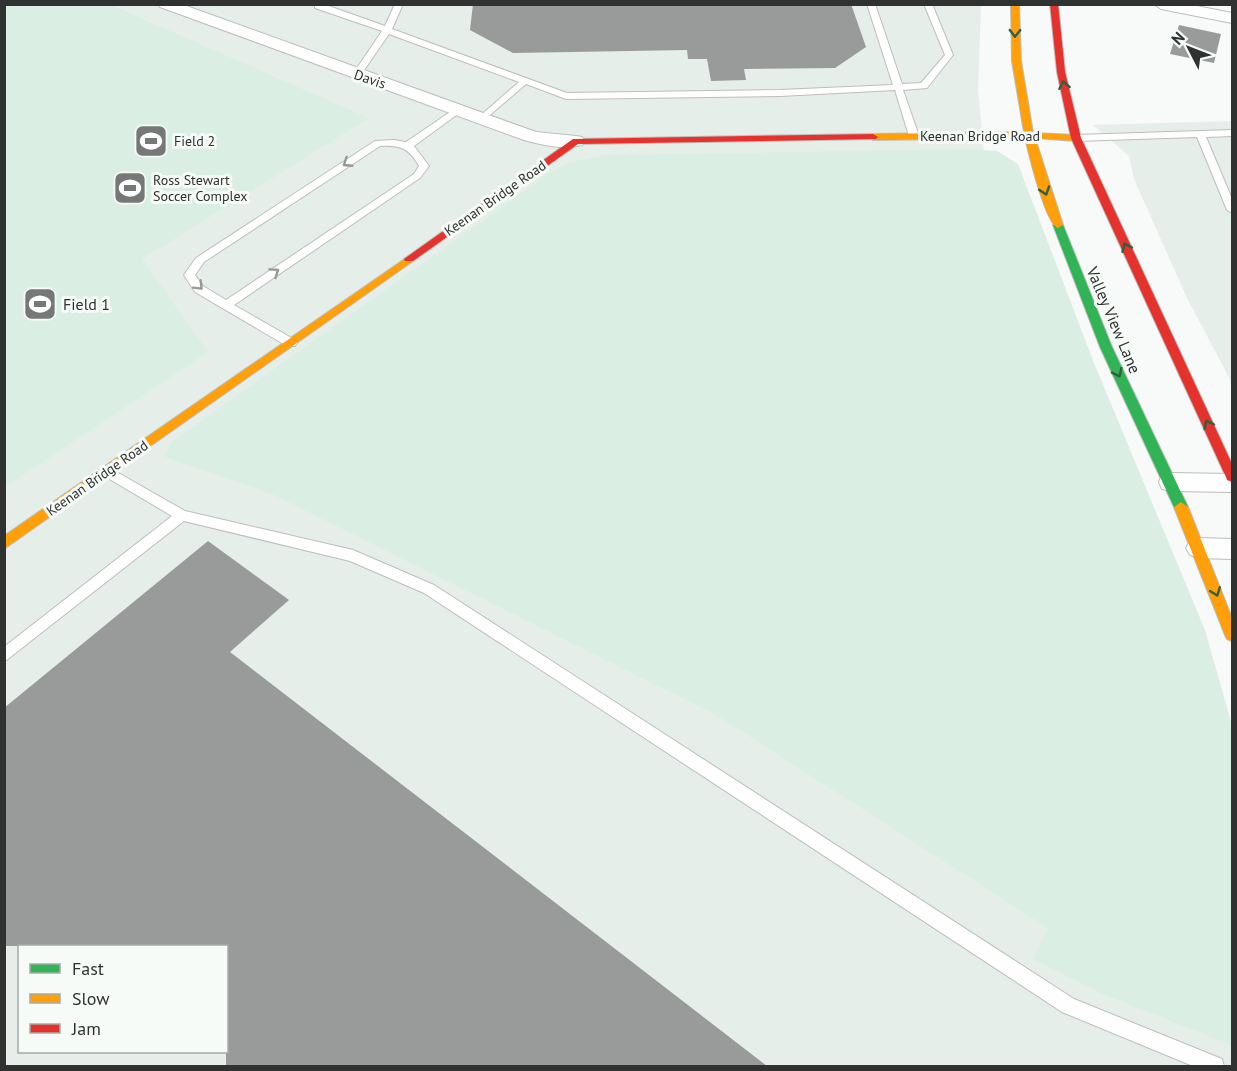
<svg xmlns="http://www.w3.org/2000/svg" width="1237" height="1071" font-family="'PT Sans',sans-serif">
	<rect width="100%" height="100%" fill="#f7faf8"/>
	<path fill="#e6eee9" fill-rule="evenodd" d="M 5,5 L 981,5 L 978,88 L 985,163 L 1232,983 L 1232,1066 L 5,1066 ZM 20,946 L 226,946 L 226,1052 L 20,1052 Z
		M 1232,121 L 1232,383 L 1187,298 L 1134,179 L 1129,156 L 1093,125 Z"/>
	<path fill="#dbeee3" d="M 5,4 L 111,5 L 369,118 L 142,259 L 208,352 L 5,487 Z
		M 972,149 L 997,151 L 1018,164 L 1094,363 L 1205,630 L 1232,725 L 1232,1045 L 1105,995 L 1033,959 L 1048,928 L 716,715 L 274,495 L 163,456 L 173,441 L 548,174 L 568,163 L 605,155 Z"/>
	<path fill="#999b9a" d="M 473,4 L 851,4 L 866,47 L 835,68 L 744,69 L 746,80 L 711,81 L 707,59 L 688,59 L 687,50 L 513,53 L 470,30 Z
		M 1179,25 L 1221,34 L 1214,63 L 1170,54 Z
		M 208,541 L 289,600 L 230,652 L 767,1066 L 226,1066 L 226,946 L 4,946 L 4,708 Z"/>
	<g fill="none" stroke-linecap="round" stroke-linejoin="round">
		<g stroke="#bcbebc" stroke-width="2">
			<path id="lane" d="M 315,4 L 323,4 L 385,26 L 395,4 L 403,4 L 392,29 L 567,93 L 780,90 L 893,85 L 867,4 L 875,4 L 902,84 L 921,83 L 945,55 L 924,4 L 932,4 L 953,55 L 927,88 L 903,90 L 919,136 L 914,139 L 909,136 L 895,90 L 780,96 L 566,99 L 526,84 L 483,121 L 480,120 L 480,116 L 519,82 L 389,34 L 360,76 L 354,76 L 353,74 L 382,31 L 315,8 Z
				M 459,106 L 462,107 L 462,111 L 414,146 L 429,166 L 420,178 L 234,305 L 295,340 L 297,343 L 295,346 L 287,346 L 195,292 L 184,275 L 196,258 L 375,141 L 394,140 L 406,142 ZM 380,146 C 400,145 409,148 419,166 L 414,174 L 226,300 L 203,286 L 195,275 L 204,262 Z
				M 1232,130 L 1232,136 L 1206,137 L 1232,199 L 1232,213 L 1227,210 L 1197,137 L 1076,141 L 1071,138 L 1076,135 Z
				M 106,466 L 185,511 L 353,550 L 434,585 L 1074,999 L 1222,1059 L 1224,1066 L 1193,1066 L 1062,1012 L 424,593 L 350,561 L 184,521 L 4,662 L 4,647 L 172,516 L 101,474 L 100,471 L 101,468 Z"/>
		</g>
		<g stroke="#bcbebc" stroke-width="2">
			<path id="street" d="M 158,4 L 181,4 L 536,132 L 576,136 L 582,137 L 585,141 L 582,145 C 563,150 542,145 524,140 L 160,7 Z
				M 1154,4 L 1187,4 L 1232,13 L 1232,23 L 1161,9 Z
				M 1171,473 L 1232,474 L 1232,492 L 1171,491 L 1162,489 L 1159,482 L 1162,475 Z
				M 1199,538 L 1232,539 L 1232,559 L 1199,558 L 1190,555 L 1186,548 L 1190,541 Z"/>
		</g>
		<g stroke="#bcbebc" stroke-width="2">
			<path id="fast" d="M 1058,222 L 1063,225 L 1112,347 L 1188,507 L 1186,511 L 1176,511 L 1174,507 L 1100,347 L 1053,225 Z"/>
		</g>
		<g stroke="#bcbebc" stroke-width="2">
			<path id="slow" d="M 1011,4 L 1019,4 L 1021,61 L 1033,133 L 1076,135 L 1081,138 L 1076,141 L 1035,138 L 1063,225 L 1058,228 C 1045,223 1029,154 1025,138 L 873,140 L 868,137 L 873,134 L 1024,132 L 1012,61 Z
				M 409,256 L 413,257 L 413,261 L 4,549 L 4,536 Z
				M 1181,502 L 1188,507 L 1232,618 L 1232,641 L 1227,639 L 1225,635 L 1174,507 Z"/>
		</g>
		<g stroke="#bcbebc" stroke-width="2">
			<path id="jam" d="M 1050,4 L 1058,4 L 1065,72 L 1081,138 L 1232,464 L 1232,482 L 1227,480 L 1226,477 L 1071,138 L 1057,72 Z
				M 873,134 L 878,137 L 876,139 L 578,144 L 413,261 L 405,261 L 404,259 L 573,139 Z"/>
		</g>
		<use href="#lane" fill="#fefefe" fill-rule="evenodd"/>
		<use href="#street" fill="#fefefe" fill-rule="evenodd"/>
		<use href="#fast" fill="#30b455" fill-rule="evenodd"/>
		<use href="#slow" fill="#ff9f0a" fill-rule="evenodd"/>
		<use href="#jam" fill="#e5322d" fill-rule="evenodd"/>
	</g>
	<defs><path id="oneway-chevron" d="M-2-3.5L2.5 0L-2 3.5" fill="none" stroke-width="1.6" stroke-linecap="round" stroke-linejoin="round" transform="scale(1.5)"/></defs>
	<g stroke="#30603e">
		<use href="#oneway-chevron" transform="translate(1015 33) rotate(91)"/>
		<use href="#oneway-chevron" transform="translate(1064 85) rotate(-100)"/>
		<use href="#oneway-chevron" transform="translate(1045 191) rotate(72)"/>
		<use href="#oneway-chevron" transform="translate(1126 247) rotate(-115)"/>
		<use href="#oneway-chevron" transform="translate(1118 373) rotate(64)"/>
		<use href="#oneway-chevron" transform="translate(1208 424) rotate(-115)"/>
		<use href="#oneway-chevron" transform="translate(1216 592) rotate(69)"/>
	</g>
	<g stroke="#979898">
		<use href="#oneway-chevron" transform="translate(347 163) rotate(147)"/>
		<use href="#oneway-chevron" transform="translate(275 272) rotate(-34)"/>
		<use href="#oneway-chevron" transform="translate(199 286) rotate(45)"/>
	</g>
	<defs>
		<g id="stadium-square" transform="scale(1.725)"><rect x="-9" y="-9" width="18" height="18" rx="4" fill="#767877" stroke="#f6fbf8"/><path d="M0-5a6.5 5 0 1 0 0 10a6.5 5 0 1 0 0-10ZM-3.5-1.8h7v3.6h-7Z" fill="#fff"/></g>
	</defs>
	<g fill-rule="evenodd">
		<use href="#stadium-square" x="151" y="141"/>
		<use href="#stadium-square" x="130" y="188"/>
		<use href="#stadium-square" x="40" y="304"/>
	</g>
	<g text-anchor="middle" stroke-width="6" stroke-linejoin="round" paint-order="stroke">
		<g font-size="14" fill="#303231" stroke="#f6fbf8">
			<text transform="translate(370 79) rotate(19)" y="5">Davis</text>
			<text x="980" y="141">Keenan Bridge Road</text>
			<text transform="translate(495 198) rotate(-35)" y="5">Keenan Bridge Road</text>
			<text transform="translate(97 478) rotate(-35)" y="5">Keenan Bridge Road</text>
		</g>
		<g font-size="14" fill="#303231" stroke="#f6fbf8" text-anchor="start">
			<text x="174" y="146">Field 2</text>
			<text x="153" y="185">Ross Stewart<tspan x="153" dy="16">Soccer Complex</tspan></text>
		</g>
		<g font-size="16" fill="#303231" stroke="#f6fbf8" text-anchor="start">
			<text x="63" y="310">Field 1</text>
		</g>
		<g font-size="16" fill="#303231" stroke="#f6fbf8">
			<text transform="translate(1114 320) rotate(67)" y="6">Valley View Lane</text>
		</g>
	</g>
	<rect width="1237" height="1071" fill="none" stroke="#303231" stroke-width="12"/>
	<rect x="18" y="945" width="210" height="108" fill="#f6fbf8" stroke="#a7aba8" stroke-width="1.5"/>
	<rect x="30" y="964" width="30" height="9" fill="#30b455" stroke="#a7aba8" stroke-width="1.5"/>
	<text x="72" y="975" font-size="18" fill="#303231">Fast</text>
	<rect x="30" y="994" width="30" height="9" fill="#ff9f0a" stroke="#a7aba8" stroke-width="1.5"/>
	<text x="72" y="1005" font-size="18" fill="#303231">Slow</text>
	<rect x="30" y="1024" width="30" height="9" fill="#e5322d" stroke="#a7aba8" stroke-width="1.5"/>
	<text x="72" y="1035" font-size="18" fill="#303231">Jam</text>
	<g transform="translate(1189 48) rotate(312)" stroke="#f6fbf8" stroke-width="4.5" paint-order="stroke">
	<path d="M0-4.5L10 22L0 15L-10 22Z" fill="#303231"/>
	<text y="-9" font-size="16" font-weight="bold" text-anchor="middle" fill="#303231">N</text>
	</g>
</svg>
